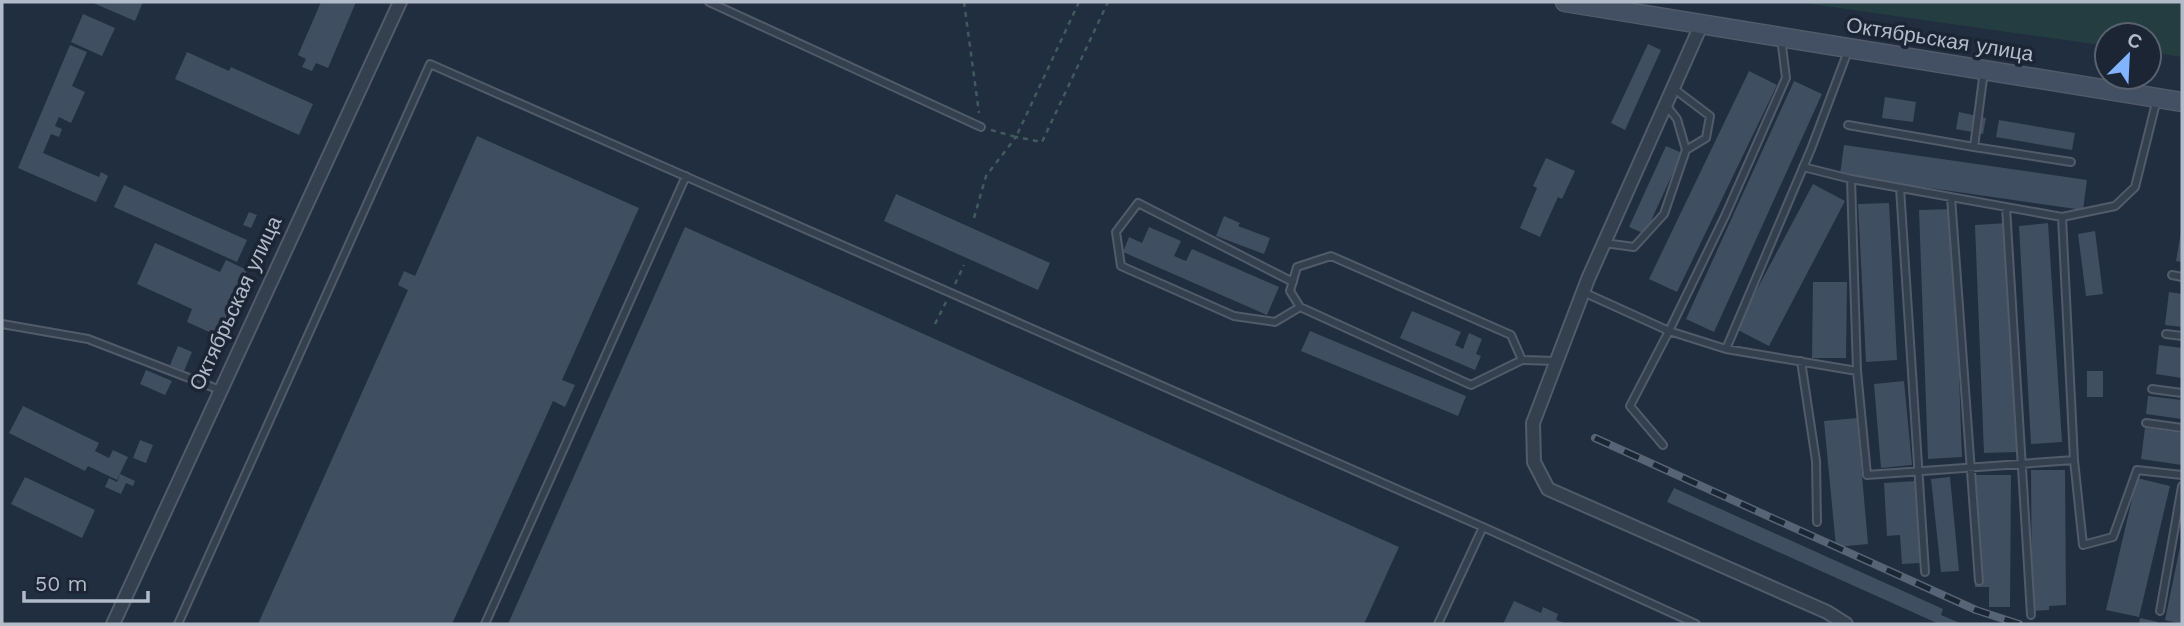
<svg xmlns="http://www.w3.org/2000/svg" width="2184" height="626" font-family="'Work Sans',sans-serif">
<style>
.green{fill:#233d40}
.building{fill:#404e61}
.lines{fill:none;stroke-linecap:round;stroke-linejoin:round}
.service-casing{stroke:#515b69;stroke-width:10}
.minor-casing{stroke:#515b69;stroke-width:16}
.secondary-casing{stroke:#515b69;stroke-width:21}
.path{stroke:#415a5d;stroke-width:2.5;stroke-dasharray:5 5;stroke-linecap:butt}
.service{stroke:#35404e;stroke-width:6}
.minor{stroke:#35404e;stroke-width:12}
.secondary{stroke:#434f62;stroke-width:18}
.rail-casing{stroke:#576476;stroke-width:8}
.rail{stroke:#1b2533;stroke-width:5;stroke-dasharray:16;stroke-linecap:butt}
.labels{text-anchor:middle;dominant-baseline:central;stroke-width:7;stroke-linejoin:round;paint-order:stroke}
.street-label{font-size:21px;fill:#b1bbca;stroke:#1b2533}
</style>
<rect width="100%" height="100%" fill="#212e3f"/>
<path class="green" d="M1797,2H2182V57L2149,52V35H2107V46Z"/>
<path class="building" d="M91,2H143L135,21Z
M321,2H356L328,68L316,63L312,71L302,67L306,59L298,55Z
M83,14L115,28L102,56L71,42Z
M1648,44L1661,50L1625,130L1611,123Z
M70,45L87,52L72,86L85,92L71,123L59,117L55,126L62,129L59,137L51,134L43,153L99,177L101,172L108,176L96,202L18,168Z
M187,52L229,71L231,67L313,104L299,135L175,79Z
M1749,71L1777,85L1677,292L1649,279Z
M1794,81L1822,94L1714,332L1686,319Z
M1885,97L1916,102L1913,122L1882,118Z
M1959,112L1986,118L1983,134L1956,129Z
M1999,120L2075,133L2072,150L1996,137Z
M477,136L639,208L562,380L575,385L565,407L553,401L452,624H258L408,290L398,285L404,271L415,276Z
M1844,145L2087,180L2083,210L1840,175Z
M1666,146L1682,153L1645,234L1629,227Z
M1546,158L1575,171L1562,199L1558,197L1540,237L1520,228L1537,188L1533,186Z
M1813,184L1845,201L1769,346L1736,329Z
M124,185L247,240L237,262L114,207Z
M896,194L1050,263L1038,290L884,221Z
M1889,203L1897,360L1866,362L1858,204Z
M1953,209L1962,457L1928,459L1919,210Z
M249,212L257,215L251,228L243,225Z
M1224,216L1240,223L1238,226L1270,238L1264,254L1216,236Z
M2008,223L2017,452L1984,453L1975,225Z
M2048,223L2062,442L2031,444L2019,226Z
M685,227L1399,547L1364,624H508Z
M1149,227L1181,241L1174,256L1186,261L1192,249L1279,287L1267,315L1123,252L1129,237L1142,243Z
M2095,231L2103,294L2086,296L2078,234Z
M2181,232H2182V262L2176,261Z
M155,243L220,272L226,260L247,270L218,336L187,322L192,309L137,284Z
M1813,282H1847L1846,358H1812Z
M2169,292L2182,294V327L2165,325Z
M1412,311L1461,332L1455,345L1463,349L1469,333L1482,339L1476,354L1481,356L1475,370L1400,338Z
M1310,331L1466,396L1458,416L1301,351Z
M2159,345L2182,348V378L2156,374Z
M178,346L192,352L184,371L170,365Z
M146,370L172,381L165,395L140,384Z
M2087,371H2103V397H2087Z
M1904,381L1912,465L1881,468L1874,384Z
M2148,396L2182,400V419L2146,414Z
M23,406L99,443L95,451L109,458L113,450L128,457L117,480L88,466L85,471L9,433Z
M1857,418L1868,544L1836,547L1824,421Z
M2145,428L2182,433V465L2141,459Z
M140,440L153,445L146,463L133,458Z
M2031,470H2065L2066,605L2049,606V610L2032,611Z
M120,474L135,481L133,486L126,483L121,494L105,487L109,478L117,482Z
M1975,475H2011L2010,607H1989V587H1975Z
M25,477L95,510L82,538L11,504Z
M1950,477L1959,571L1941,572L1931,479Z
M2137,478L2170,486L2139,617L2106,610Z
M1916,481L1920,563L1902,564L1900,535L1887,536L1884,483Z
M1674,488L1943,609L1941,615L1962,624H1939L1667,502Z
M2181,542L2182,543V624L2165,620Z
M1514,601L1541,613L1543,607L1558,614L1556,620L1567,624H1503Z
M2140,618L2158,622V624H2139Z"/>
<g class="lines">
<g class="service-casing">
<path id="service" d="M709,2L981,127
M1673,88L1710,116L1706,138L1686,150
M1848,125L1974,147L1984,71
M1974,147L2071,162
M1851,179L2062,217
M1900,188L1925,572
M1951,197L1979,581
M2006,207L2031,615
M1604,243L1634,247L1664,214L1686,150L1677,119L1666,105
M2172,275L2182,277
M1293,282L1138,203L1116,232L1121,266L1234,316L1275,322L1300,307L1471,385L1522,360L1556,361
M1583,292L1669,331L1725,216L1786,78L1781,38
M1300,307L1290,291L1297,267L1331,256L1511,335L1522,360
M2,324L88,339L220,390
M2166,334L2182,336
M1726,349L1857,371L1851,179L1803,167
M1801,361L1816,461L1817,522
M1857,371L1867,475L2074,460L2062,217L2115,206L2135,187L2157,99
M2152,389L2182,393
M2146,423L2182,428
M1663,445L1630,406L1669,331L1726,349L1811,149L1848,51
M2074,460L2083,545L2113,537L2137,470L2182,475
M1483,527L1696,624
M2160,611L2182,486
M178,624L430,64L1483,527L1438,624
M485,624L686,176"/>
</g>
<g class="minor-casing">
<path id="minor" d="M1702,23L1588,279L1533,423L1534,462L1548,489L1827,612L1846,624
M113,624L400,2"/>
</g>
<g class="secondary-casing">
<path id="secondary" d="M1565,2L2182,102"/>
</g>
<path class="path" d="M964,2L979,113
M991,130L1016,137L1079,2
M974,218L986,176L1016,137L1042,142L1108,2
M955,284L964,265
M935,324L946,302"/>
<use href="#service" class="service"/>
<use href="#minor" class="minor"/>
<use href="#secondary" class="secondary"/>
<g class="rail-casing">
<path id="rail" d="M1595,438L1976,610L2019,624"/>
</g>
<use href="#rail" class="rail"/>
</g>
<g class="labels">
<g class="street-label">
<text transform="translate(1940 39) rotate(9)">Октябрьская улица</text>
<text transform="translate(235 303) rotate(-65)">Октябрьская улица</text>
</g>
</g>
<rect width="2184" height="626" fill="none" stroke="#b1bbca" stroke-width="7"/>
<g transform="translate(2128 56) rotate(24)"><circle r="33" fill="#1b2533" stroke="#57616f" stroke-width="2"/>
<path d="M0-5L12 26L0 18L-12 26Z" fill="#81b3ff"/>
<text y="-10" font-size="19" font-weight="bold" text-anchor="middle" fill="#b1bbca">С</text>
</g>
<path d="M24 591v10h124v-10" fill="none" stroke="#b1bbca" stroke-width="3.5"/>
<text x="35" y="591" font-size="21" fill="#b1bbca" stroke="#1b2533" stroke-width="5" paint-order="stroke">50 m</text>
</svg>
